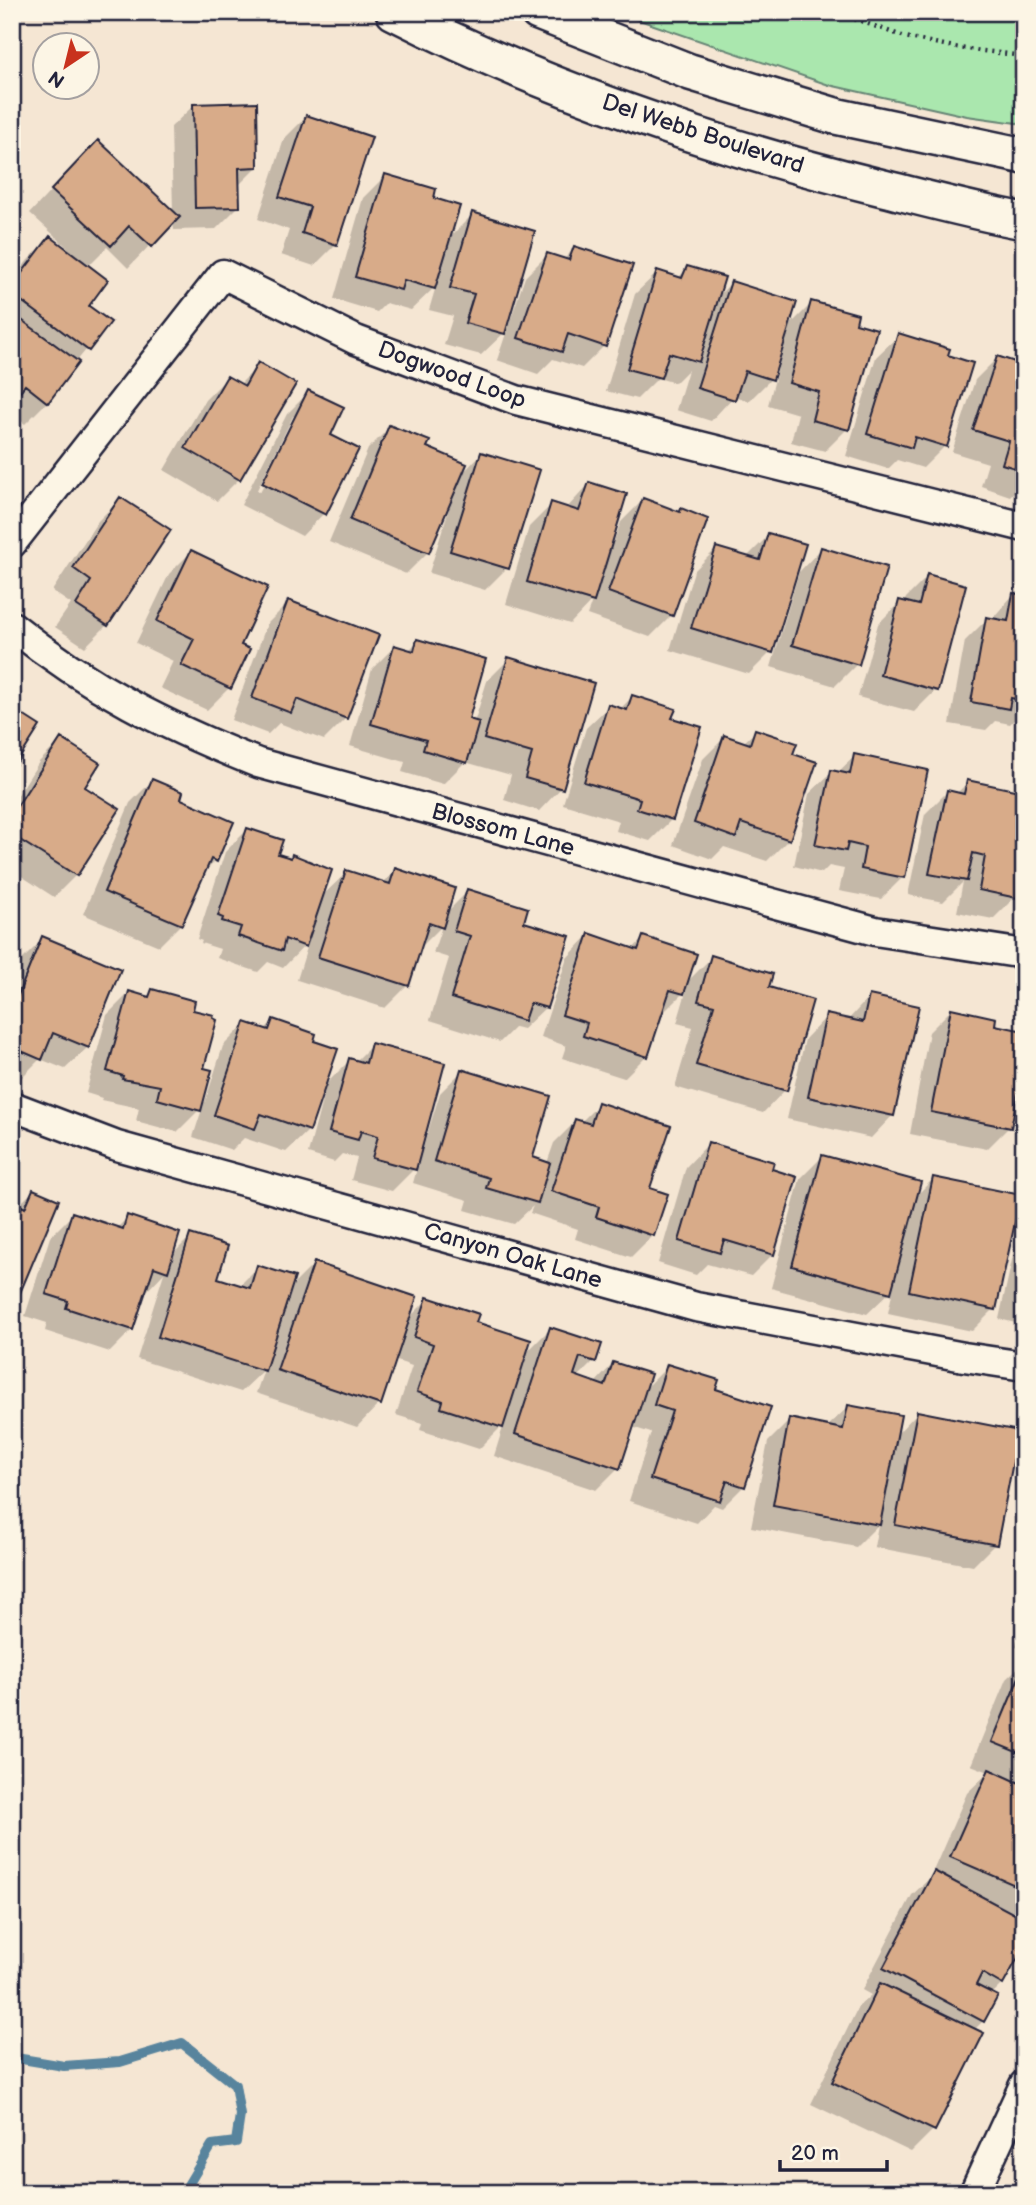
<svg xmlns="http://www.w3.org/2000/svg" width="1036" height="2205" font-family="'Balsamiq Sans',sans-serif">
<style>
.green{fill:#aae7ae;stroke:#668474;stroke-width:2}
.shadow{fill:#0003;fill-rule:evenodd}
.lines{fill:none;stroke-linecap:round;stroke-linejoin:round}
.stream{stroke:#59849d;stroke-width:10}
.building{fill:#d8ab89;stroke:#22223b;stroke-width:2}
.minor-casing{stroke:#22223b;stroke-width:33}
.tertiary-casing{stroke:#22223b;stroke-width:40}
.path{stroke:#22223b;stroke-width:4.5;stroke-dasharray:2 5;stroke-linecap:butt}
.minor{stroke:#fcf5e5;stroke-width:28}
.tertiary{stroke:#fcf5e5;stroke-width:35}
.labels{text-anchor:middle;dominant-baseline:central;stroke-width:5;stroke-linejoin:round;paint-order:stroke}
.street-label{font-size:23px;fill:#22223b;stroke:#fcf5e5}
</style>
<rect width="100%" height="100%" fill="#f5e6d3"/>
<filter id="ink" filterUnits="userSpaceOnUse"><feTurbulence type="fractalNoise" baseFrequency=".0143" numOctaves="2"/><feDisplacementMap in="SourceGraphic" scale="14" xChannelSelector="R" yChannelSelector="G"/><feConvolveMatrix kernelMatrix="1 2 1 2 8 2 1 2 1" color-interpolation-filters="sRGB"/></filter>
<g filter="url(#ink)">
<path class="green" d="M616,12H1024V124L967,116L829,85Z"/>
<path class="shadow" d="M194,105L257,167L238,186V207L216,229L174,230L173,221L128,268L107,247L88,266L87,306L109,322L76,362L47,402L25,424L12,414V281L28,260L50,238L66,250L68,248L30,213L76,164L173,213L171,127Z
M306,117L336,244L314,266L281,255L289,230L258,219L284,139Z
M385,176L432,200L448,239L473,214L506,331L481,355L444,345L453,316L429,310L436,286L411,310L386,303L377,312L334,299L363,198Z
M575,248L604,346L582,368L553,359L538,374L497,360L525,277L547,255L563,260Z
M688,268L717,297L731,283L787,328L812,303L847,429L825,451L791,442L798,414L768,405L778,368L775,367L771,379L749,401L734,396L711,421L676,410L688,370L675,383L658,378L637,399L606,391L635,294L658,272L678,278Z
M899,335L946,356L945,446L923,468L897,460L888,469L846,456L876,357Z
M997,358L1024,366V482L1010,496L981,486L988,463L952,452L975,380Z
M259,365L239,479L217,501L164,470L205,400L227,378L239,385Z
M309,392L328,436L324,513L302,536L241,505L287,414ZM293,416H297L260,492L257,490Z
M390,427L425,448L460,476L481,454L507,568L485,590L429,573L449,509L446,508L428,552L406,574L329,542L368,449Z
M589,484L611,540L614,541L621,522L643,500L672,615L650,637L587,615L592,601L570,624L506,604L529,527L552,504L566,509Z
M120,499L107,625L85,647L55,627L71,604L52,591L98,521Z
M769,535L771,652L749,674L670,650L694,571L716,549L747,557Z
M821,549L857,664L835,686L771,667L799,572Z
M191,552L238,646L229,688L207,710L160,688L173,661L136,643L169,574Z
M928,576L936,690L914,712L858,697L878,624L900,602L904,603L906,598Z
M1013,595L1024,597V710L1010,724L995,721L986,730L950,724L965,641L987,619L991,620Z
M289,602L346,718L324,740L279,723L268,734L231,720L267,624Z
M418,641L467,721L474,723L487,681L509,659L561,788L539,811L504,800L511,775L465,762L443,784L402,772L405,762L350,746L372,669L394,647L408,651Z
M632,697L670,719L672,819L650,841L616,831L619,821L563,804L586,728L609,706L620,709Z
M756,731L791,755L789,839L767,861L724,847L712,859L673,845L703,759L725,737L743,743Z
M61,740L82,788L76,875L54,897L12,870V804L39,762Z
M855,756L903,877L881,899L839,891L844,869L829,866L822,873L794,866L809,794L832,772L837,773Z
M152,781L178,800L216,861L202,874L181,924L159,946L83,914L130,803Z
M968,782L1015,897L993,919L957,912L963,882L943,902L908,895L925,814L947,792L956,794Z
M247,830L320,898L347,872L382,884L396,870L445,914L468,891L522,923L546,1007L523,1029L515,1027L500,1042L430,1020L449,958L433,953L442,926L419,949L407,986L385,1008L297,980L309,941L283,968L268,962L258,972L217,958L220,949L201,943L202,941L197,939L225,852Z
M589,935L632,950L643,938L686,983L712,957L767,988L785,1090L763,1113L675,1087L693,1027L677,1023L687,989L660,1016L646,1056L624,1078L562,1058L566,1046L541,1037L567,958Z
M43,939L88,1047L65,1069L40,1059L18,1081L12,1078V981L21,961Z
M152,991L191,1011L202,1069V1101L205,1102L223,1046L245,1024L264,1030L273,1021L309,1130L286,1152L244,1138L232,1150L193,1137L203,1106L177,1132L136,1121L139,1108L101,1100L102,1098L86,1093L107,1015L129,993L146,998Z
M870,996L893,1115L871,1138L787,1119L805,1039L827,1016L847,1021Z
M951,1010L993,1026L1009,1127L987,1149L910,1134L929,1032Z
M372,1045L419,1150L422,1151L440,1093L462,1071L531,1158L547,1163L554,1143L576,1121L580,1123L599,1104L648,1189L653,1235L631,1257L575,1239L578,1229L530,1213L533,1206L514,1224L465,1210L468,1200L413,1183L418,1165L392,1191L351,1180L357,1158L342,1154L334,1162L308,1154L326,1086L325,1085L350,1060L355,1062Z
M1024,1079V1152L1016,1151Z
M708,1144L770,1171L773,1254L751,1276L707,1264L696,1275L658,1263L686,1167Z
M822,1157L915,1197L934,1178L994,1309L972,1331L888,1313L893,1289L867,1314L771,1288L800,1179Z
M33,1191L18,1292L12,1298V1212Z
M73,1214L116,1229L128,1217L171,1256L191,1236L216,1280L238,1287L258,1267L289,1289L314,1264L408,1319L428,1299L474,1323L525,1354L550,1329L594,1361L577,1378L594,1384L613,1364L644,1390L668,1366L714,1390L744,1486L722,1508L714,1505L697,1523L629,1501L651,1433L632,1427L618,1468L596,1490L494,1456L504,1424L479,1449L420,1430L422,1423L396,1415L412,1366L394,1360L379,1404L357,1427L256,1393L264,1370L241,1392L137,1359L164,1273L144,1294L132,1330L110,1352L45,1331L47,1323L25,1316L50,1237Z
M1024,1224V1325L999,1319L1019,1228Z
M849,1406L896,1435L917,1413L995,1544L973,1566L874,1547L878,1525L856,1547L751,1527L768,1442L790,1420L827,1427Z
M1024,1618V1649L1015,1646Z
M1024,1662V1902L1011,1914L1002,1984L991,1995L983,2021L974,2030L982,2034L933,2130L911,2152L811,2104L858,2007L871,1995L862,1990L912,1895L930,1878L967,1793L989,1772L971,1765L1006,1679Z"/>
<g class="lines">
<path class="stream" d="M12,2054L16,2058L64,2066L120,2062L182,2043L235,2085L240,2115L236,2142L212,2145L188,2185L191,2193"/>
</g>
<path class="building" d="M257,102L258,167L239,168L240,207L195,208L193,104Z
M306,115L372,137L337,245L302,233L310,207L279,197Z
M98,140L180,217L152,247L129,226L111,246L51,190Z
M385,174L436,189L434,198L460,206L435,289L404,280L401,290L355,277Z
M472,212L535,231L505,334L465,323L474,294L450,288Z
M50,236L108,280L89,306L111,322L89,351L12,294V286Z
M574,246L633,265L606,347L568,334L562,352L518,338L547,253L569,260Z
M687,266L725,277L699,362L669,353L661,378L627,369L657,270L682,278Z
M731,281L797,302L773,380L745,371L735,400L697,388Z
M811,301L858,314L856,323L877,329L849,430L812,420L819,392L789,383Z
M12,313L79,362L48,403L25,385L12,402Z
M898,333L950,349L948,355L973,363L947,447L915,437L912,448L867,434Z
M997,356L1024,365V471L1002,464L1009,441L973,430Z
M258,362L296,384L240,480L185,448L227,376L245,386Z
M308,390L344,407L331,435L359,449L326,515L262,483Z
M389,425L430,441L427,447L467,464L429,553L350,520Z
M481,452L540,470L509,569L450,551Z
M589,482L627,494L594,602L527,582L551,502L579,511Z
M120,497L171,530L108,626L76,605L91,581L73,568Z
M643,498L680,512L681,508L708,519L673,616L608,592Z
M768,533L806,544L773,653L691,628L716,547L760,560Z
M821,547L887,567L859,665L792,645Z
M191,550L268,587L241,645L250,649L231,689L181,665L194,639L157,621Z
M927,574L966,585L938,691L880,675L899,600L919,605Z
M1013,593L1024,595V701L1011,698L1009,709L971,702L986,617L1008,621Z
M288,600L379,635L347,719L297,699L291,713L252,698Z
M417,639L486,659L469,719L479,722L467,763L423,750L426,740L371,724L394,645L414,651Z
M508,657L594,683L563,789L525,778L532,753L484,739Z
M632,695L676,709L672,718L702,727L673,820L637,809L640,799L584,782L608,704L627,710Z
M12,708L40,726L12,770Z
M755,729L797,743L793,754L817,762L790,840L741,823L736,838L694,823L724,735L750,744Z
M61,738L100,763L85,787L120,809L77,876L12,835V814Z
M854,754L928,770L905,878L861,869L865,847L848,843L846,851L815,845L831,770L850,774Z
M152,779L183,792L181,799L234,822L217,862L211,859L182,925L104,892Z
M967,780L1024,792V862L1017,898L979,890L985,856L973,853L967,881L929,874L947,790L964,794Z
M247,828L283,840L278,854L291,858L292,854L332,870L306,947L285,939L282,951L238,936L241,927L222,921L223,918L218,916Z
M395,868L455,888L443,928L429,923L409,986L318,957L346,870L390,884Z
M467,889L528,908L524,922L570,936L547,1008L530,1003L524,1021L451,998L470,936L454,931Z
M12,930L19,934L12,948Z
M589,933L638,950L643,936L697,954L684,994L670,990L648,1057L583,1036L587,1023L562,1015Z
M42,936L121,969L89,1048L53,1033L42,1060L12,1047V999L16,1000Z
M711,955L773,974L769,987L813,1000L787,1091L696,1065L714,1005L698,1001Z
M152,989L195,1001L193,1010L214,1015L213,1018L217,1020L204,1068L212,1070L201,1111L157,1099L160,1086L122,1079L123,1076L107,1071L129,991L149,997Z
M869,995L919,1006L894,1116L808,1097L826,1014L863,1022Z
M951,1008L996,1018L995,1025L1024,1031V1061L1011,1128L931,1112Z
M273,1019L316,1034L314,1041L338,1049L310,1131L261,1114L255,1129L214,1115L245,1022L269,1030Z
M371,1043L445,1063L416,1170L372,1158L378,1136L361,1131L358,1140L329,1132L349,1058L366,1063Z
M461,1069L551,1096L533,1157L550,1163L538,1203L486,1188L489,1178L434,1161Z
M598,1102L671,1126L650,1188L668,1194L654,1236L596,1217L599,1207L551,1191L575,1119L591,1124Z
M708,1142L774,1162L772,1169L797,1177L774,1255L724,1240L720,1253L679,1241Z
M822,1155L921,1182L891,1293L792,1266Z
M933,1177L1021,1195L996,1310L909,1291Z
M33,1189L59,1200L20,1293L12,1290V1210L19,1213L22,1206L25,1208Z
M72,1212L123,1229L127,1215L180,1233L168,1272L154,1267L133,1330L66,1308L68,1301L46,1294Z
M190,1234L228,1246L218,1278L250,1288L257,1265L295,1277L265,1371L158,1337Z
M314,1262L417,1297L381,1405L277,1370Z
M427,1297L479,1314L476,1322L531,1340L503,1428L441,1408L443,1401L417,1392L433,1344L414,1337Z
M550,1327L602,1344L596,1362L580,1357L574,1375L605,1386L613,1362L651,1374L620,1469L515,1434Z
M667,1364L719,1380L716,1389L771,1407L745,1487L727,1481L720,1501L650,1479L672,1411L654,1405Z
M848,1405L901,1415L880,1525L773,1505L789,1418L843,1429Z
M917,1411L1019,1431L997,1545L895,1525Z
M1024,1665V1755L992,1742Z
M989,1769L1024,1785V1889L950,1857Z
M934,1871L1024,1919V1947L1003,1985L982,1973L976,1985L998,1996L984,2022L883,1968Z
M880,1983L984,2033L935,2131L832,2082Z"/>
<g class="lines">
<g class="minor-casing">
<path id="minor" d="M12,543L223,274L356,340L516,400L1024,527
M12,626C91,689 165,726 258,763L875,931L1024,954
M12,1106L117,1146L696,1307L964,1357L1024,1366
M974,2193L1024,2085"/>
</g>
<g class="tertiary-casing">
<path id="tertiary" d="M394,12C548,90 712,146 879,187C927,199 975,212 1024,221
M538,12L690,72L835,116L1024,156"/>
</g>
<path class="path" d="M835,12L905,37L959,48L1024,56"/>
<use href="#minor" class="minor"/>
<use href="#tertiary" class="tertiary"/>
</g>
</g>
<g class="labels">
<g class="street-label">
<text transform="translate(703 134) rotate(18)">Del Webb Boulevard</text>
<text transform="translate(452 375) rotate(20)">Dogwood Loop</text>
<text transform="translate(503 830) rotate(15)">Blossom Lane</text>
<text transform="translate(513 1256) rotate(16)">Canyon Oak Lane</text>
</g>
</g>
<rect width="1036" height="2205" fill="none" stroke="#fcf5e5" stroke-width="42"/>
<rect x="21" y="21" width="994" height="2163" fill="none" stroke="#22223b" stroke-width="2.5" filter="url(#ink)"/>
<g transform="translate(66 66) rotate(215)"><circle r="33" fill="#fcf5e5" stroke="#a5a1a1" stroke-width="2"/>
<path d="M0-5L12 26L0 18L-12 26Z" fill="#c8321e"/>
<text y="-10" font-size="19" font-weight="bold" text-anchor="middle" fill="#22223b">N</text>
</g>
<path d="M780 2160v10h107v-10" fill="none" stroke="#22223b" stroke-width="3.5"/>
<text x="791" y="2160" font-size="21" fill="#22223b" stroke="#fcf5e5" stroke-width="5" paint-order="stroke">20 m</text>
</svg>
